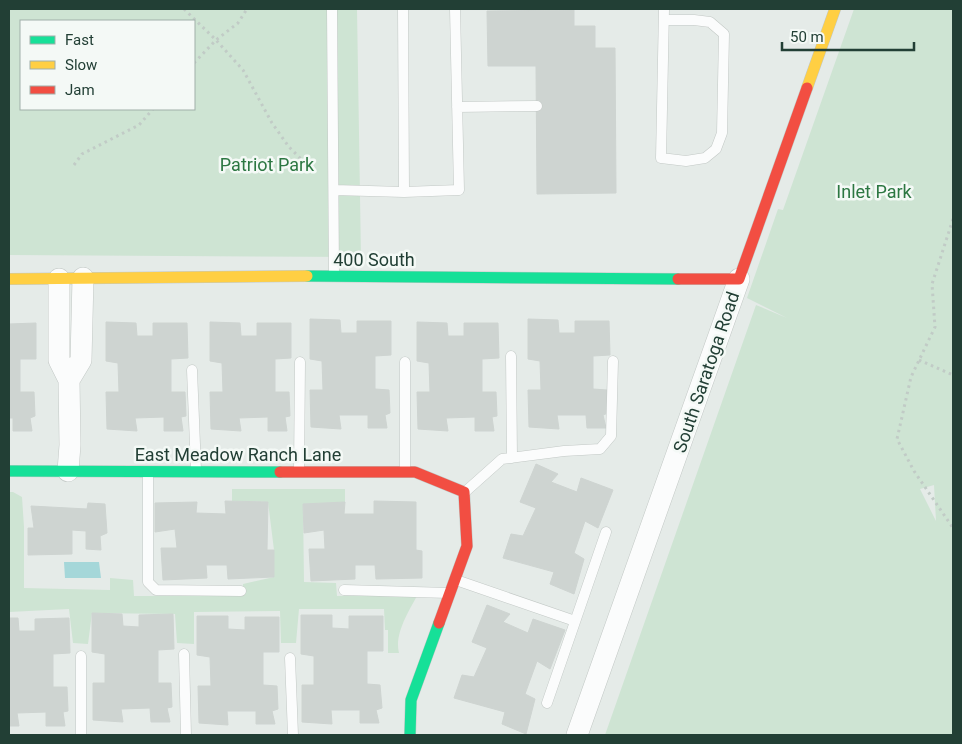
<svg xmlns="http://www.w3.org/2000/svg" width="962" height="744" font-family="Roboto,sans-serif">
<style>
.green{fill:#cee4d3;fill-rule:evenodd}
.water{fill:#a5d7d9}
.building{fill:#ced4d1;stroke:#ced4d1}
.lines{fill:none;stroke-linecap:round;stroke-linejoin:round}
.lane-casing{stroke:#c2c8c5;stroke-width:11}
.street-casing{stroke:#c2c8c5;stroke-width:22}
.fast-casing{stroke:#c1c8c5;stroke-width:12}
.slow-casing{stroke:#c1c8c5;stroke-width:12}
.jam-casing{stroke:#c1c8c5;stroke-width:12}
.path{stroke:#c1cbc6;stroke-width:3;stroke-dasharray:2.5 4;stroke-linecap:butt}
.lane{stroke:#fbfcfc;stroke-width:10}
.street{stroke:#fbfcfc;stroke-width:21}
.fast{stroke:#16e098;stroke-width:11}
.slow{stroke:#ffcf43;stroke-width:11}
.jam{stroke:#f24e42;stroke-width:11}
.labels{text-anchor:middle;dominant-baseline:central;stroke-width:5;stroke-linejoin:round;paint-order:stroke}
.park-label{font-size:18px;fill:#2c7742;stroke:#f4f9f6}
.street-label{font-size:18px;fill:#223f35;stroke:#f4f9f6}
</style>
<rect width="100%" height="100%" fill="#e5ebe8"/>
<path class="green" d="M9,9H357L361,257L9,255ZM21,21H194V109H21Z
M854,9H953V735H605L756,305L787,318L747,298L778,209L783,210ZM934,485L936,521L920,489Z
M232,489H345V502L303,504L304,582L336,583L337,596L418,594C409,611 394,634 399,653H388V630H385L384,609H299L296,643H281L280,611L194,612V644L177,643L175,614L92,613L88,644L73,643L69,609L9,612V492H13L22,497L24,527V588L110,590V578L133,580L134,596H243V584L274,577V550L268,502L232,501Z"/>
<path class="water" d="M64,562H99L101,578H65Z"/>
<path class="building" d="M574,10V26H595V48H615L616,193L537,194L536,66H488L487,11Z
M310,319L340,320L341,333H357V321H391V355L375,356V389L389,390L390,413L385,415L387,428H368V415H339L341,429L311,427L310,390H323L322,361L310,359Z
M528,319L558,320L559,333H575V321H609L610,355L593,356V389L607,390L608,413L603,415L606,428H587L586,415H557L559,429L529,427L528,390H541L540,361L528,359Z
M106,322L136,323L137,336H153V323H187L188,358L171,359V392H185L186,416L181,417L183,431H164V417L135,418L137,431L107,429L106,392H119L118,363L106,361Z
M210,322L240,323L241,336H257V323H291V358L275,359V392H289L290,416L285,417L287,431H268V417L239,418L241,431L211,429L210,392H223L222,363L210,361Z
M417,322L447,323L448,336H464V323H498L499,358L482,359V392H496L497,416L492,417L494,431H475V417L446,418L448,431L418,429L417,392H430L429,363L417,361Z
M36,323V359H20V392H34L35,416L30,418L32,431H13V418H9V324Z
M536,464L558,474L551,482L577,492L581,478L613,490L598,528L585,521L574,553L584,559L574,594L550,584L554,572L503,558L511,534L523,536L536,508L520,502Z
M225,501L268,502L267,550H274V577L228,579L227,565H206L207,578L163,580L161,548H177L175,529L155,532V503L197,502L196,513L226,514Z
M374,501L416,502V550L422,551V578L376,579L375,565H355V579L311,581L309,549H325L324,530L304,533L303,504L345,502L344,514H374Z
M88,503L105,504L107,533L100,536L101,550L86,549V531L72,530V554L28,555V528H34L31,506L87,509Z
M487,605L510,614L503,622L528,633L533,619L565,630L550,669L537,661L525,694L535,699L526,734L502,724L505,712L454,698L462,675L474,677L487,648L472,642Z
M92,613L122,614L123,626L139,627V615L173,614L174,649L158,650V683H171L172,707L167,708L170,722H151L150,708L121,709L123,722L93,720V683H105V654L92,652Z
M301,615H332V628L349,629V616H383V651H367V684L380,685L382,708L376,710L379,723H360V710H331L332,724L302,722V685H314V656L301,654Z
M197,616H228V629L245,630V617H279V652H263V685L277,686L278,709L272,711L275,724H256V711H227L228,725L199,723L198,686H211L210,657L197,655Z
M9,618H18L19,631H35V619L69,618L70,653L53,654V687H67L68,711L63,712L65,726H46V712L17,713L19,726H9Z"/>
<g class="lines">
<g class="lane-casing">
<path id="lane" d="M332,9L334,275
M664,20H694L710,22L724,34L722,133L716,149L705,158L686,161L661,158L664,9
M457,107L537,106
M334,190L404,192L403,9
M404,192L459,190L455,9
M511,356L512,458
M405,362V471
M192,370L196,470
M299,471L300,362
M148,472V582L156,590L241,591
M465,492L502,459L564,451L600,449L611,436L613,361
M456,580L575,621
M344,590L449,593
M184,654L186,735
M290,658L293,735
M547,703L606,532
M81,735V656"/>
</g>
<g class="street-casing">
<path id="street" d="M59,279V360L69,380L70,445L68,471
M69,380L81,360L83,278
M577,735L739,279"/>
</g>
<g class="fast-casing">
<path id="fast" d="M307,276L678,279
M9,471L280,472
M410,735L411,700L439,623"/>
</g>
<g class="slow-casing">
<path id="slow" d="M807,88L835,9
M9,279L307,276"/>
</g>
<g class="jam-casing">
<path id="jam" d="M678,279H739L807,88
M280,472H415L464,492L467,546L439,623"/>
</g>
<path class="path" d="M184,9L216,40L243,70L272,123L289,147L309,167
M194,63L216,40L238,23L247,9
M74,165L82,154L139,125L153,109
M953,219L932,284L935,327L911,377L897,439L914,471L953,528
M919,360L953,375"/>
<use href="#lane" class="lane"/>
<use href="#street" class="street"/>
<use href="#fast" class="fast"/>
<use href="#slow" class="slow"/>
<use href="#jam" class="jam"/>
</g>
<g class="labels">
<g class="park-label">
<text x="267" y="164">Patriot Park</text>
<text x="874" y="191">Inlet Park</text>
</g>
<g class="street-label">
<text x="374" y="259">400 South</text>
<text transform="translate(706 372) rotate(-71)">South Saratoga Road</text>
<text x="238" y="454">East Meadow Ranch Lane</text>
</g>
</g>
<rect width="962" height="744" fill="none" stroke="#223f35" stroke-width="20"/>
<rect x="20" y="20" width="175" height="90" fill="#f4f9f6" stroke="#a0afa9"/>
<rect x="30" y="36" width="25" height="8" fill="#16e098" stroke="#a0afa9"/>
<text x="65" y="45" font-size="15" fill="#223f35">Fast</text>
<rect x="30" y="61" width="25" height="8" fill="#ffcf43" stroke="#a0afa9"/>
<text x="65" y="70" font-size="15" fill="#223f35">Slow</text>
<rect x="30" y="86" width="25" height="8" fill="#f24e42" stroke="#a0afa9"/>
<text x="65" y="95" font-size="15" fill="#223f35">Jam</text>
<path d="M782 42v8h132v-8" fill="none" stroke="#223f35" stroke-width="2.5"/>
<text x="790" y="42" font-size="15" fill="#223f35" stroke="#f4f9f6" stroke-width="4" paint-order="stroke">50 m</text>
</svg>
